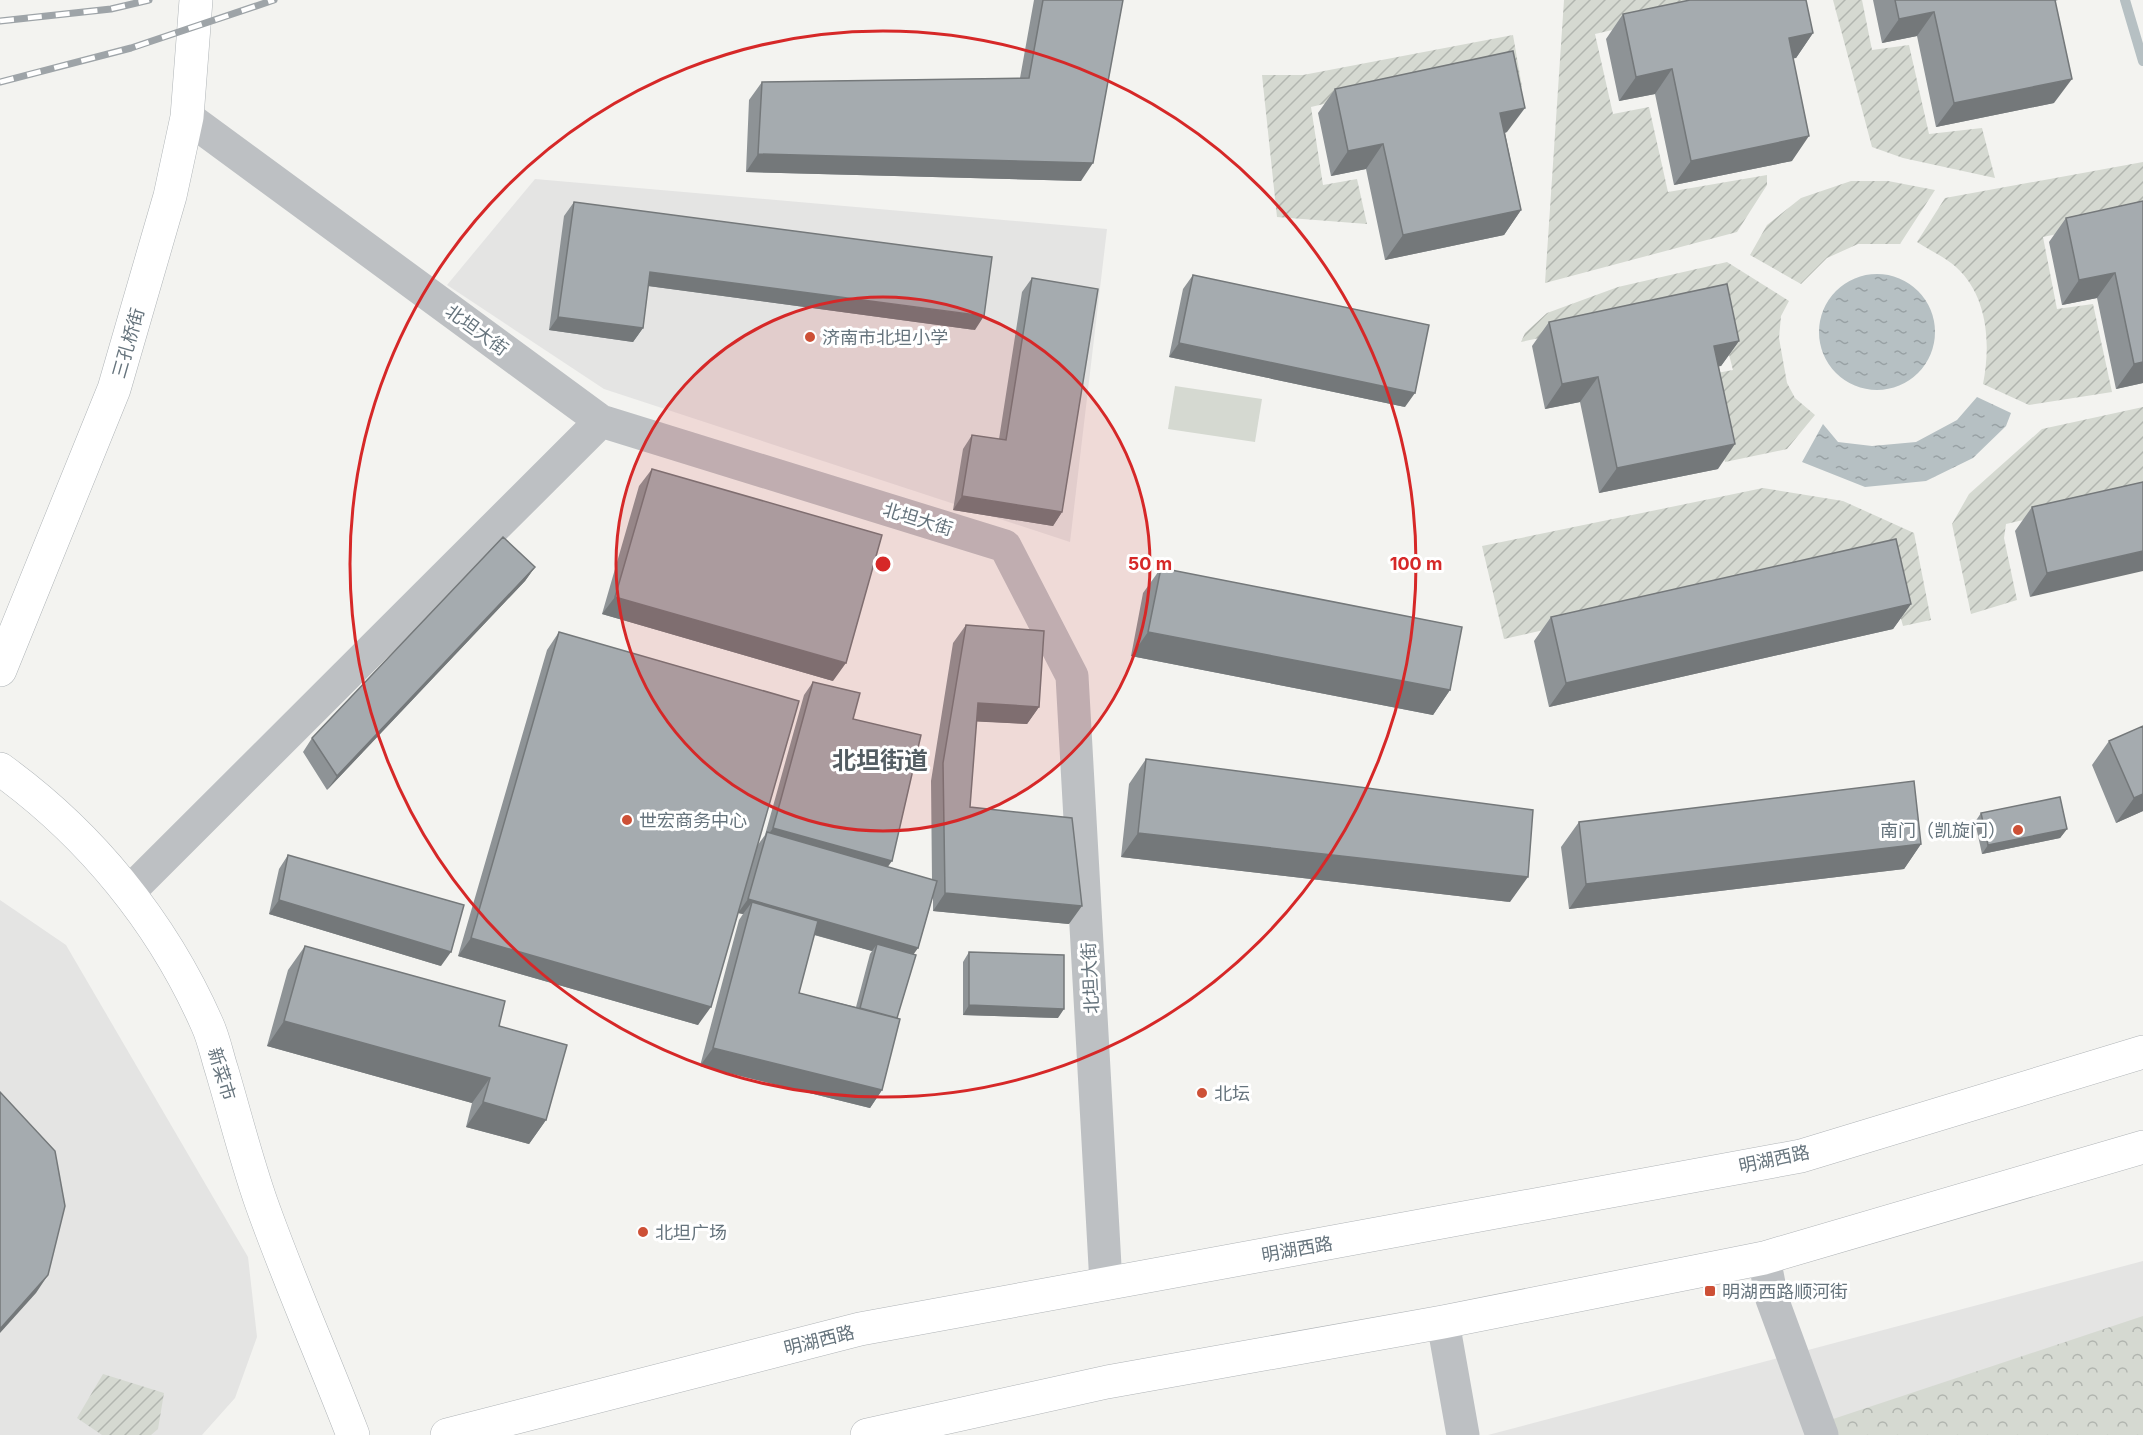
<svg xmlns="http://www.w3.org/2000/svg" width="2143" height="1435" font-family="Inter,'Noto Sans SC',sans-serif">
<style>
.built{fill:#e4e4e3}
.park{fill:url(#park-crowns)}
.garden{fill:url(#garden-furrows)}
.pitch{fill:#d5d9d1}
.water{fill:url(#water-ripples)}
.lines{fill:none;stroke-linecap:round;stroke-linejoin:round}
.stream{stroke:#b6c0c3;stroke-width:10}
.secondary-casing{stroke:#afb4b7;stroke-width:34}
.primary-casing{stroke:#b0b4b7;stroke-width:34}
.street{stroke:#bdc0c3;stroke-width:33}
.secondary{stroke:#fff;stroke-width:33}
.primary{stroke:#fff;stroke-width:33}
.rail-casing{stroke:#9ea4a8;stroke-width:7}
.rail{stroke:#fff;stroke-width:4.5;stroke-dasharray:14;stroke-linecap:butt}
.wall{fill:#8e9396;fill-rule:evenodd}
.shaded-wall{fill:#74787a}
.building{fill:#a5abaf;stroke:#74787a;stroke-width:1.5}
.ring{fill:none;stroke:#d62828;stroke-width:3}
.poi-dot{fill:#cd5036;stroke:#fff;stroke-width:2}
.labels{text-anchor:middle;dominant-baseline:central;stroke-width:6;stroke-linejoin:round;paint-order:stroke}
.street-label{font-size:18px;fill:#66747d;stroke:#fff}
.poi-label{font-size:18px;fill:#66747d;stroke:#fff;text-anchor:start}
.district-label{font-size:24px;font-weight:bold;fill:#535d63;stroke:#fff}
.centre{fill:#d62828;stroke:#fff;stroke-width:3}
.ring-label{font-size:18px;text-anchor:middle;font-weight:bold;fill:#d62828;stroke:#fff;stroke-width:6;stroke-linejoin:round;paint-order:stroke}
</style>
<defs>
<pattern id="park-crowns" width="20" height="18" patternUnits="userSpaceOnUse" patternTransform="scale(1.5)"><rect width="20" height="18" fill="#d5d9d1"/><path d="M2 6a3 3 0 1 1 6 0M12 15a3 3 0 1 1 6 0" fill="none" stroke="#b1b5af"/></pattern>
<pattern id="garden-furrows" width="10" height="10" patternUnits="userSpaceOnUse" patternTransform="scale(1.5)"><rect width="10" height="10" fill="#d5d9d1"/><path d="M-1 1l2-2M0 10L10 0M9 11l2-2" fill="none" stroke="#b1b5af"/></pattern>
<pattern id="water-ripples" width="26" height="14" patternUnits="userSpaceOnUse" patternTransform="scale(1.5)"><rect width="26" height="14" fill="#b6c0c3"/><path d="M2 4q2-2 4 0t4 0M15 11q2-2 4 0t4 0" fill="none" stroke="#98a1a4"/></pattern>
</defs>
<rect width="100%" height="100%" fill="#f3f3f0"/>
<path class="built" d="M535,179L1107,229L1070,542L604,389L447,285Z
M0,900L66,945L248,1257L257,1337L235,1398L202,1435H0Z
M2143,1261V1435H1488Z"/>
<path class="park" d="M2143,1316V1435H1822L1818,1424Z"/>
<path class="garden" d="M1564,0H1742L1595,34L1613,114L1649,107L1668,192L1767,175V185L1737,232L1545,283Z
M1833,0H1862L1872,50L1909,45L1929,134L1982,128L1995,178L1903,158L1872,147Z
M1513,35L1522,87L1507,91L1493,64L1311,107L1323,185L1357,179L1367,224L1277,217L1262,75H1303Z
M2143,162V216L2043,237L2057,309L2093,304L2112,392L2029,405L1983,384C1991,344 1988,296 1956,267C1945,257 1929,250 1917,242L1945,198Z
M1851,181H1888L1935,190L1900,244H1858L1827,258L1801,284L1750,255L1767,225L1801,198Z
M1727,262L1789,301L1781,316L1779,338L1787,383L1795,398L1815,415L1787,449L1725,462L1706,375L1733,370L1715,301L1521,342L1525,333L1547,313L1618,287Z
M2143,407V492L2006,524L2004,538L2017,600L1971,614L1952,524L1969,494L2042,429Z
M1763,488L1843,501L1914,533L1931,620L1903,626L1883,553L1504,639L1482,546Z
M103,1374L164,1393L158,1429L151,1435H102L77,1418Z"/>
<path class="pitch" d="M1175,386L1262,399L1255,442L1168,429Z"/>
<path class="water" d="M1819 332a58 58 0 1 1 116 0a58 58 0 1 1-116 0Z
M1977,397L2011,413L2006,426L1973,458L1926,481L1865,487L1802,462L1823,424L1838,442L1872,446L1916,442L1957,420Z"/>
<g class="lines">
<path class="stream" d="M2125,0L2143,61"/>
<g class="secondary-casing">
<path id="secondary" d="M0,670L114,389L170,196L187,117L196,0
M0,769C90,834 162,922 207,1024C214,1039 217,1056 222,1071C235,1115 246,1159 261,1202C289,1281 323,1357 353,1435"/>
</g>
<g class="primary-casing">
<path id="primary" d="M447,1435L860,1329L1801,1156L2143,1052
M867,1435L1107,1382L1443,1322L1764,1258L2143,1147"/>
</g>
<path class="street" d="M187,117L601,421L1005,546L1072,676L1106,1284
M129,892L601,421
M1764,1258L1772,1299L1822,1435
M1443,1322L1463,1435"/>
<use href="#secondary" class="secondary"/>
<use href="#primary" class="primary"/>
<g class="rail-casing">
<path id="rail" d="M0,21L111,9L149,0
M0,82L131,48L274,0"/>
</g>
<use href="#rail" class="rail"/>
</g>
<path class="wall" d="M1034,0H1123L1081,181L746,172L749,100L762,82L1020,78Z
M1873,0H2058L2055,1L2054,103L1936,127L1917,36L1882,43Z
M1623,14L1813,33L1796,58H1793L1792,161L1674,185L1655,94L1619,101L1606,39Z
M1335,89L1507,132L1505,133L1521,210L1504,235L1385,260L1366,169L1331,176L1318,113Z
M2143,201V383L2116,389L2097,298L2062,305L2049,242L2066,218Z
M574,202L975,330L648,286L643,328L633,342L549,330L564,216Z
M1193,275L1405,407L1169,357L1183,289Z
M1032,278L1062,512L1053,526L953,510L963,449L972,435L999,439L1022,292Z
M1549,322L1739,341L1721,366H1719L1718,469L1599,493L1580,402L1545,409L1532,346Z
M652,469L833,681L602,614L639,486Z
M2143,482L2030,597L2015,531L2032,507Z
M535,567L525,581L327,790L303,752L312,738Z
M1161,568L1450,690L1433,715L1131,656L1143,593Z
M1911,604L1893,629L1549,707L1534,641L1551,617Z
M966,625L1039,707L1027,724L976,721L970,807L1069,924L933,911V896L918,948L913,954L897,1018L882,1090L870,1108L700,1066L739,920L743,914L738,913L698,1025L458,956L547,650L559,632L757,846L765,835L804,695L813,682L853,719L888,867L932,880L931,781L953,643ZM814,935L872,951L870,954L856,1007L799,993Z
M2109,741L2143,811L2116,823L2092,765Z
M1146,759L1510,902L1121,857L1129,784Z
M1981,813L2067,829L2060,838L1982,854L1975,822Z
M1579,822L1921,844L1904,869L1569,909L1561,847Z
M288,855L441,966L269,914L279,869Z
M305,946L499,1026L546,1120L529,1144L466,1127L472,1103L267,1046L288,970Z
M969,952L1058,1018L963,1015V962Z"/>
<path class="shaded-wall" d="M1934,12L1917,36L1882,43L1899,19Z
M1813,33L1796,58L1771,63L1789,38Z
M1672,69L1655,94L1619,101L1636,77Z
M2072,79L2054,103L1936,127L1954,103Z
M1525,108L1507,132L1483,137L1500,113Z
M1809,136L1792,161L1674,185L1691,161Z
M1383,144L1366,169L1331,176L1348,151Z
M758,154L1093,163L1081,181L746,172Z
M1521,210L1504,235L1385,260L1403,235Z
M650,272L984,316L975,330L641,285Z
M2115,273L2097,298L2062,305L2079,280Z
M558,317L643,328L633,342L549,330Z
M1739,341L1721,366L1697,371L1714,346Z
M1179,343L1415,393L1405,407L1169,357Z
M2143,362V383L2116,389L2134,364Z
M1598,377L1580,402L1545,409L1562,384Z
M1735,444L1718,469L1599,493L1617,468Z
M962,496L1062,512L1053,526L953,510Z
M2143,551V571L2030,597L2047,573Z
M535,567L525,581L327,790L337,776Z
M615,597L846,663L833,681L602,614Z
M1911,604L1893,629L1549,707L1566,683Z
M1148,632L1450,690L1433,715L1131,656Z
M978,703L1039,707L1027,724L965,721Z
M2143,794V811L2116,823L2134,798Z
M773,828L892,861L882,875L765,839Z
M2067,829L2060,838L1982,854L1988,845Z
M1138,833L1528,877L1510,902L1121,857Z
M1921,844L1904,869L1569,909L1586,884Z
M945,893L1082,906L1069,924L933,911Z
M748,899L918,948L908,962L877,944L872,951L748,916L752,902L743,914L738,913Z
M279,900L451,952L441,966L269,914Z
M471,938L711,1007L698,1025L458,956Z
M969,1005L1064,1009L1058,1018L963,1015Z
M284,1021L490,1078L472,1103L267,1046Z
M713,1048L882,1090L870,1108L700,1066Z
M483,1102L546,1120L529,1144L466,1127Z
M48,1275L36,1293L0,1333V1329Z"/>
<path class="building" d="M1043,0H1123L1093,163L758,154L762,82L1029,78Z
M1690,0H1806L1813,33L1789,38L1809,136L1691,161L1672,69L1636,77L1623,14Z
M1895,0H2055L2072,79L1954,103L1934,12L1899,19Z
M1513,51L1525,108L1500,113L1521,210L1403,235L1383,144L1348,151L1335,89Z
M2143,201V362L2134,364L2115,273L2079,280L2066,218Z
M574,202L992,257L984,316L650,272L643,328L558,317Z
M1193,275L1429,325L1415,393L1179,343Z
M1032,278L1098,289L1062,512L962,496L972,435L1006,440Z
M1727,284L1739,341L1714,346L1735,444L1617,468L1598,377L1562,384L1549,322Z
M652,469L882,535L846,663L615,597Z
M2143,482V551L2047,573L2032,507Z
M503,537L535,567L337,776L312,738Z
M1896,539L1911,604L1566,683L1551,617Z
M1161,568L1462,627L1450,690L1148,632Z
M966,625L1044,631L1039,707L978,703L970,807L1072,818L1082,906L945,893L943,763Z
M559,632L799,701L711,1007L471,938Z
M813,682L860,693L853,719L921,735L892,861L773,828Z
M2143,726V794L2134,798L2109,741Z
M1146,759L1533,810L1528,877L1138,833Z
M1914,781L1921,844L1586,884L1579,822Z
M2060,797L2067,829L1988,845L1981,813Z
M767,832L937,881L918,948L748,899Z
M288,855L464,905L451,952L279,900Z
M752,902L818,921L799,993L900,1019L882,1090L713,1048Z
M877,944L916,955L897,1018L860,1008Z
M305,946L505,1001L499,1026L567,1045L546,1120L483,1102L490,1078L284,1021Z
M969,952L1064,955V1009L969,1005Z
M0,1092L55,1151L65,1206L48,1275L0,1329Z"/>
<circle cx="883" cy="564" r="267" fill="#d62828" fill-opacity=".12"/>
<g class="ring">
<circle cx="883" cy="564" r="267"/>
<circle cx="883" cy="564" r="533"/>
</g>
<g class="poi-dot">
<circle cx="810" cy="337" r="6"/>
<circle cx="627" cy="820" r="6"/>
<circle cx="2018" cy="830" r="6"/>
<circle cx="1202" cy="1093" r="6"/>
<circle cx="643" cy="1232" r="6"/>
<rect x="1704" y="1285" width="12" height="12" rx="3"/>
</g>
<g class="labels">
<g class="street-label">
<text transform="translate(477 330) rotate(36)">北坦大街</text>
<text transform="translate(128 343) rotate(-74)">三孔桥街</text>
<text transform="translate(918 519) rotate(17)">北坦大街</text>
<text transform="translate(1090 978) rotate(-93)">北坦大街</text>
<text transform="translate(222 1074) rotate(73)">新菜市</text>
<text transform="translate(1774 1159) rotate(-12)">明湖西路</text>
<text transform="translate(1297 1249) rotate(-10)">明湖西路</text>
<text transform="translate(819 1340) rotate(-14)">明湖西路</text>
</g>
<g class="poi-label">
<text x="822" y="337">济南市北坦小学</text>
<text x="639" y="820">世宏商务中心</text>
<text x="2006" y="830" text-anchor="end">南门（凯旋门）</text>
<text x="1214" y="1093">北坛</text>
<text x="655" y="1232">北坦广场</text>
<text x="1722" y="1291">明湖西路顺河街</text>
</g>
<g class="district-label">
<text x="880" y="760">北坦街道</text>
</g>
</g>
<circle cx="883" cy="564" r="9" class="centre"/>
<g class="ring-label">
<text x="1150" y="570">50 m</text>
<text x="1416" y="570">100 m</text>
</g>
</svg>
